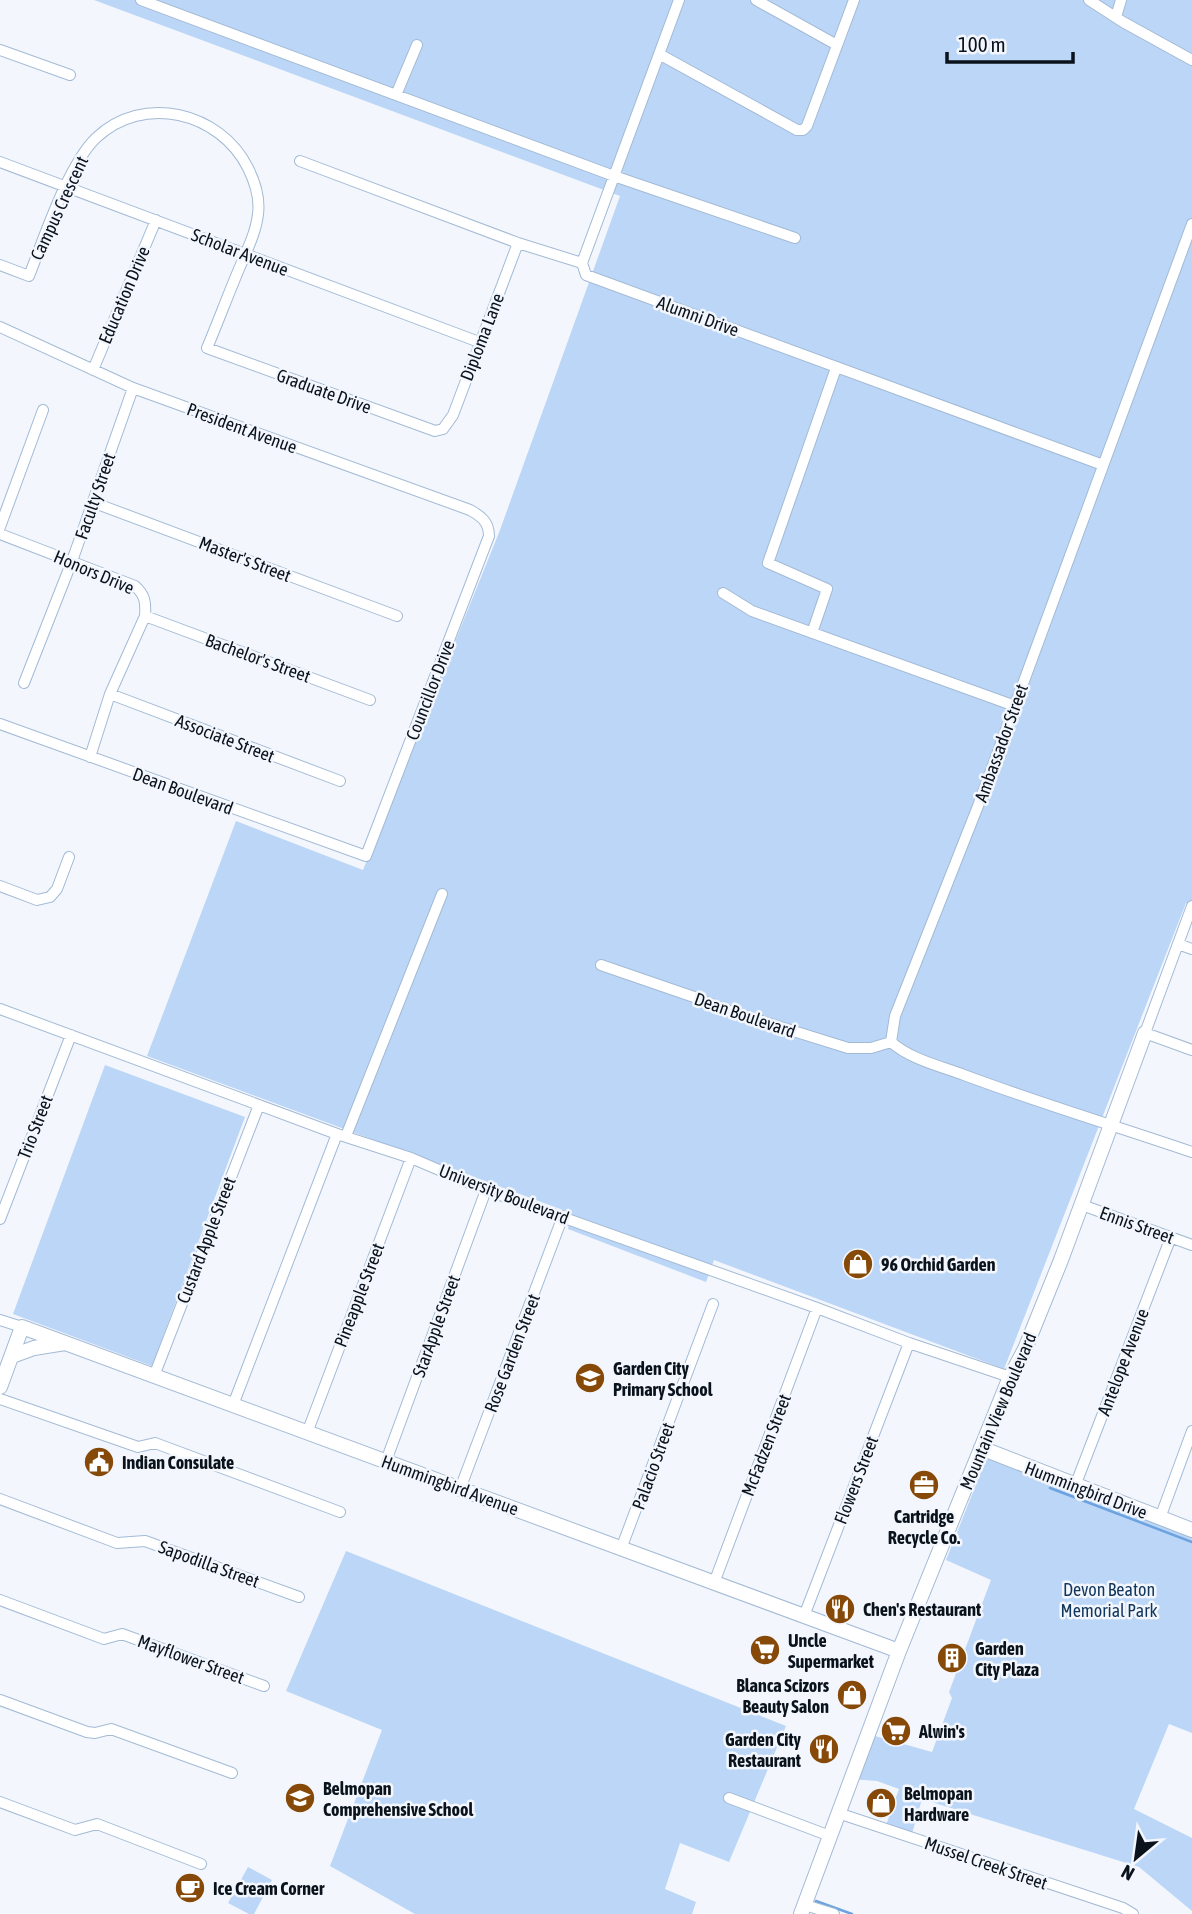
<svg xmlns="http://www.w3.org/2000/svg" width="1192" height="1914" font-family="'Asap Condensed',sans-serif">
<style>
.green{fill:#bbd6f7}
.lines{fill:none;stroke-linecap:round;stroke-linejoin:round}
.stream{stroke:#6da2e0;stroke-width:2.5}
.street-casing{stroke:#a3bad5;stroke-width:12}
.secondary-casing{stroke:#a3bad5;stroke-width:16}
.street{stroke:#fff;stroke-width:10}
.secondary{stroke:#fff;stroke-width:14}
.labels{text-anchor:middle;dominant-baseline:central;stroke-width:5;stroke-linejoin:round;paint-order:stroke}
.street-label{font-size:18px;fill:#0a121c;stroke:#f3f7fd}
.poi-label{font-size:18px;font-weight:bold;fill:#0a121c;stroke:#f3f7fd;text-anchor:start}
.park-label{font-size:18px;fill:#11365e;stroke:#f3f7fd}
</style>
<rect width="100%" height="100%" fill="#f3f7fd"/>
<path class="green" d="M94,0H1192V905L1186,903L1004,1369L714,1260L706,1282L568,1229L571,1213L147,1056L236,821L363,870L500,530L620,196Z
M105,1065L245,1117L152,1366L13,1314Z
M981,1448L1192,1530V1733L1169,1724L1134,1809L1192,1838V1911L1139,1867L922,1799L911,1837L885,1828L899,1789L877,1781L851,1779L868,1734L932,1752L952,1698L949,1692L991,1580L946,1560L983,1467Z
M346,1551L786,1726L729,1862L680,1843L665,1889L696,1902L692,1914H415L330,1866L382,1730L286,1691Z
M248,1867L272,1880L254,1914H249L228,1903Z"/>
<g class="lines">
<path class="stream" d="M1050,1488L1192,1542
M816,1901L852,1914"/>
<g class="street-casing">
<path id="street" d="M141,0L614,176L795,238
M756,0L837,45
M1089,0L1123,22L1192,60
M1116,17L1121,0
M0,50L70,75
M659,54L797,130H803L807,126L854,0
M396,95L417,45
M300,161L518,243L582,263
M0,162L479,342
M1192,224L978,806L895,1016L891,1042C910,1059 940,1066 964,1075C1039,1103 1116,1126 1192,1152
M582,263L586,275L1103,465
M582,263L679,0
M0,265L29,276C44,238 68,165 96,138C143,93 220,112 248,168C255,182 260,199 258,214C256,233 246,252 239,269C228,295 218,322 207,348L435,431L443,429L453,415L518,243
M0,327L133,388L470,510C481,516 489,522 489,536L366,856L0,724
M93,370L156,220
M92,502L397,616
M0,527L43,410
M0,534L135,586C145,595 146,602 145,616L110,694L90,757
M723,593L752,611L1015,706
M145,616L370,700
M812,633L827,589L768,563L836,368
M24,683L72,561L133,388
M110,694L340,781
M0,886L37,900L50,897L57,889L69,857
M1192,906L1145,1033L1192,1050
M1178,944L1192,949
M601,965L694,997L729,1011L848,1048H871L891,1042
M0,1009L337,1134L411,1158L486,1190L817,1308L909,1343L1010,1377
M346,1136L442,894
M1082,1205L1192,1245
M0,1219L71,1035
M0,1320L22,1327
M154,1376L259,1105
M0,1399L138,1447L155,1443L340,1512
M233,1405L337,1134
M307,1433L411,1158
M386,1461L486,1190
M1075,1486L1171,1237
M460,1489L563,1216
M0,1499L117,1543L145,1541L299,1597
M1160,1518L1192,1431
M621,1549L713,1304
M714,1583L817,1308
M0,1600L104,1639L122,1634L264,1686
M804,1616L909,1343
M0,1700L87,1732L95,1733L111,1729L232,1773
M729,1798L830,1836
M0,1802L75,1830L97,1824L201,1864
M838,1813L1123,1908L1133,1914
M805,1905L834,1914"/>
</g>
<g class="secondary-casing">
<path id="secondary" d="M12,1356L34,1348L65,1343
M0,1387L22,1327L899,1651
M981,1448L1192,1530
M801,1914L899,1651L1010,1377L1025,1349L1061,1260L1145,1033"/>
</g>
<use href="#street" class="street"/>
<use href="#secondary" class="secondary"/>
</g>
<defs>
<g id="shop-disc" transform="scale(1.575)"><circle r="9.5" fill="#864907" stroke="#f3f7fd"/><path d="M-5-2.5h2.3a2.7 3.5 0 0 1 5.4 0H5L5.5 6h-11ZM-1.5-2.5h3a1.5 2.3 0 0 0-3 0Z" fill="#fff"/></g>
<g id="school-disc" transform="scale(1.575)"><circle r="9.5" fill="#864907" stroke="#f3f7fd"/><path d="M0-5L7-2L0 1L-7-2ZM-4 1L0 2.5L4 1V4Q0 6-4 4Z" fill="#fff"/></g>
<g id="civic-disc" transform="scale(1.575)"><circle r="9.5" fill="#864907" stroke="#f3f7fd"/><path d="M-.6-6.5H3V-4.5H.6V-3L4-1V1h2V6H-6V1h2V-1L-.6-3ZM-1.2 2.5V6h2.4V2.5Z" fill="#fff"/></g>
<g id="office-disc" transform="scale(1.575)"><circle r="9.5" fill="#864907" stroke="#f3f7fd"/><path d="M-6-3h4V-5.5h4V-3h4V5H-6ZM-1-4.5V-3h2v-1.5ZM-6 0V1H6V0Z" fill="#fff"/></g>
<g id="restaurant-disc" transform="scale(1.575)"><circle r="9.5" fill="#864907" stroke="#f3f7fd"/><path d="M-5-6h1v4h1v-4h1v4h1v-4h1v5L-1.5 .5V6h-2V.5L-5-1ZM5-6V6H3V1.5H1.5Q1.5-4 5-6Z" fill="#fff"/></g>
<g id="supermarket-disc" transform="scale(1.575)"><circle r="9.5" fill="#864907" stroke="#f3f7fd"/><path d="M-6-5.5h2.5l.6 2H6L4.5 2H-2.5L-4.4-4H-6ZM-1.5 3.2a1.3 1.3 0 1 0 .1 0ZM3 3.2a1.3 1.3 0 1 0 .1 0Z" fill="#fff"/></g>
<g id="building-disc" transform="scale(1.575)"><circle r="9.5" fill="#864907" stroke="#f3f7fd"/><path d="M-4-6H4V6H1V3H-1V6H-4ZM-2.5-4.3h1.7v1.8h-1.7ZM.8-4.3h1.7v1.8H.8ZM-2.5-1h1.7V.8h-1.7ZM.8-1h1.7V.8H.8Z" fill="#fff"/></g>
<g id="cafe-disc" transform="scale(1.575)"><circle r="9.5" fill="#864907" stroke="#f3f7fd"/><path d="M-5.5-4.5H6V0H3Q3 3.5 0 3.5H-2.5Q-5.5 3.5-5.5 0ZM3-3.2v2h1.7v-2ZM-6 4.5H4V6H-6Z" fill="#fff"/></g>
</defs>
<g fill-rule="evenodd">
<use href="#shop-disc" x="858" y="1264"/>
<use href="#school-disc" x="590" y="1378"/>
<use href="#civic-disc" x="99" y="1462"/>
<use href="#office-disc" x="924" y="1485"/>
<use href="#restaurant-disc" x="840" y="1609"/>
<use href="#supermarket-disc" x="765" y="1650"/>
<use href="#building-disc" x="952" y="1658"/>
<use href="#shop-disc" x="852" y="1695"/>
<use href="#supermarket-disc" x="896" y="1731"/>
<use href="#restaurant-disc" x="824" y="1749"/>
<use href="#school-disc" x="300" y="1798"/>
<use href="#shop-disc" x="881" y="1803"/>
<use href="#cafe-disc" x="190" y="1888"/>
</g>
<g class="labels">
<g class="street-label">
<text transform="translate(59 208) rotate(-65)">Campus Crescent</text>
<text transform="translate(240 252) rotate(21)">Scholar Avenue</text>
<text transform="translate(124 295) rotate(-67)">Education Drive</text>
<text transform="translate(698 316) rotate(20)">Alumni Drive</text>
<text transform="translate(482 337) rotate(-69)">Diploma Lane</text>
<text transform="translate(324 391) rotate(20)">Graduate Drive</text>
<text transform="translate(242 428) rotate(20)">President Avenue</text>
<text transform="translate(95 496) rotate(-71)">Faculty Street</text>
<text transform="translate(245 559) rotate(21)">Master's Street</text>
<text transform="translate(94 572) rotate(23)">Honors Drive</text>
<text transform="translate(258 658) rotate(20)">Bachelor's Street</text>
<text transform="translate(430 690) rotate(-69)">Councillor Drive</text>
<text transform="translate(225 738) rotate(21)">Associate Street</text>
<text transform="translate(1001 743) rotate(-70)">Ambassador Street</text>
<text transform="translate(183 791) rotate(20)">Dean Boulevard</text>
<text transform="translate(745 1015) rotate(19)">Dean Boulevard</text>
<text transform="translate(35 1127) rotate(-69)">Trio Street</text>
<text transform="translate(504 1194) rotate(21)">University Boulevard</text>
<text transform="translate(1137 1225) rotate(20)">Ennis Street</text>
<text transform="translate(206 1240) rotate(-69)">Custard Apple Street</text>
<text transform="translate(359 1295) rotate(-69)">Pineapple Street</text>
<text transform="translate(436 1326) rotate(-70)">StarApple Street</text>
<text transform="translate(512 1353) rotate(-69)">Rose Garden Street</text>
<text transform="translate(1123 1362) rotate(-69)">Antelope Avenue</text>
<text transform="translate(998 1411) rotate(-67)">Mountain View Boulevard</text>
<text transform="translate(766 1445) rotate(-69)">McFadzen Street</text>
<text transform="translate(653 1466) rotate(-70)">Palacio Street</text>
<text transform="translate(856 1480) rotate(-69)">Flowers Street</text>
<text transform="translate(450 1485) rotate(20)">Hummingbird Avenue</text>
<text transform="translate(1086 1490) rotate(21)">Hummingbird Drive</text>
<text transform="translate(209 1564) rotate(20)">Sapodilla Street</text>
<text transform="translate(191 1659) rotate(20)">Mayflower Street</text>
<text transform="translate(986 1863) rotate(19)">Mussel Creek Street</text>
</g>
<g class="poi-label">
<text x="881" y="1264">96 Orchid Garden</text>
<text x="613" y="1368">Garden City<tspan x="613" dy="21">Primary School</tspan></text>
<text x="122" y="1462">Indian Consulate</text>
<text x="924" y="1516" text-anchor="middle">Cartridge<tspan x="924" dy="21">Recycle Co.</tspan></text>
<text x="863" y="1609">Chen's Restaurant</text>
<text x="788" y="1640">Uncle<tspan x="788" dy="21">Supermarket</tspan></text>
<text x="975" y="1648">Garden<tspan x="975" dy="21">City Plaza</tspan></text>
<text x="829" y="1685" text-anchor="end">Blanca Scizors<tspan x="829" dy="21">Beauty Salon</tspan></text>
<text x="919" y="1731">Alwin's</text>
<text x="801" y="1739" text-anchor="end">Garden City<tspan x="801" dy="21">Restaurant</tspan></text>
<text x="323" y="1788">Belmopan<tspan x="323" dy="21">Comprehensive School</tspan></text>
<text x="904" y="1793">Belmopan<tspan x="904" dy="21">Hardware</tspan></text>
<text x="213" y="1888">Ice Cream Corner</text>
</g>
<g class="park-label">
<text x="1109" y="1589">Devon Beaton<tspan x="1109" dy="21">Memorial Park</tspan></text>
</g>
</g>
<g transform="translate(1136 1858) rotate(209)" stroke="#f3f7fd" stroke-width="5" paint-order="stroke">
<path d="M0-5L12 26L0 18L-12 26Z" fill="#0a121c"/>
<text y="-10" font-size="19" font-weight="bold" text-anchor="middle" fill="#0a121c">N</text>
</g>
<path d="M947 52v10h126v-10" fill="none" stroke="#0a121c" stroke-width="3.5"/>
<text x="958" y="52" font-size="21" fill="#0a121c" stroke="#f3f7fd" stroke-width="5" paint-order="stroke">100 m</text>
</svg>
